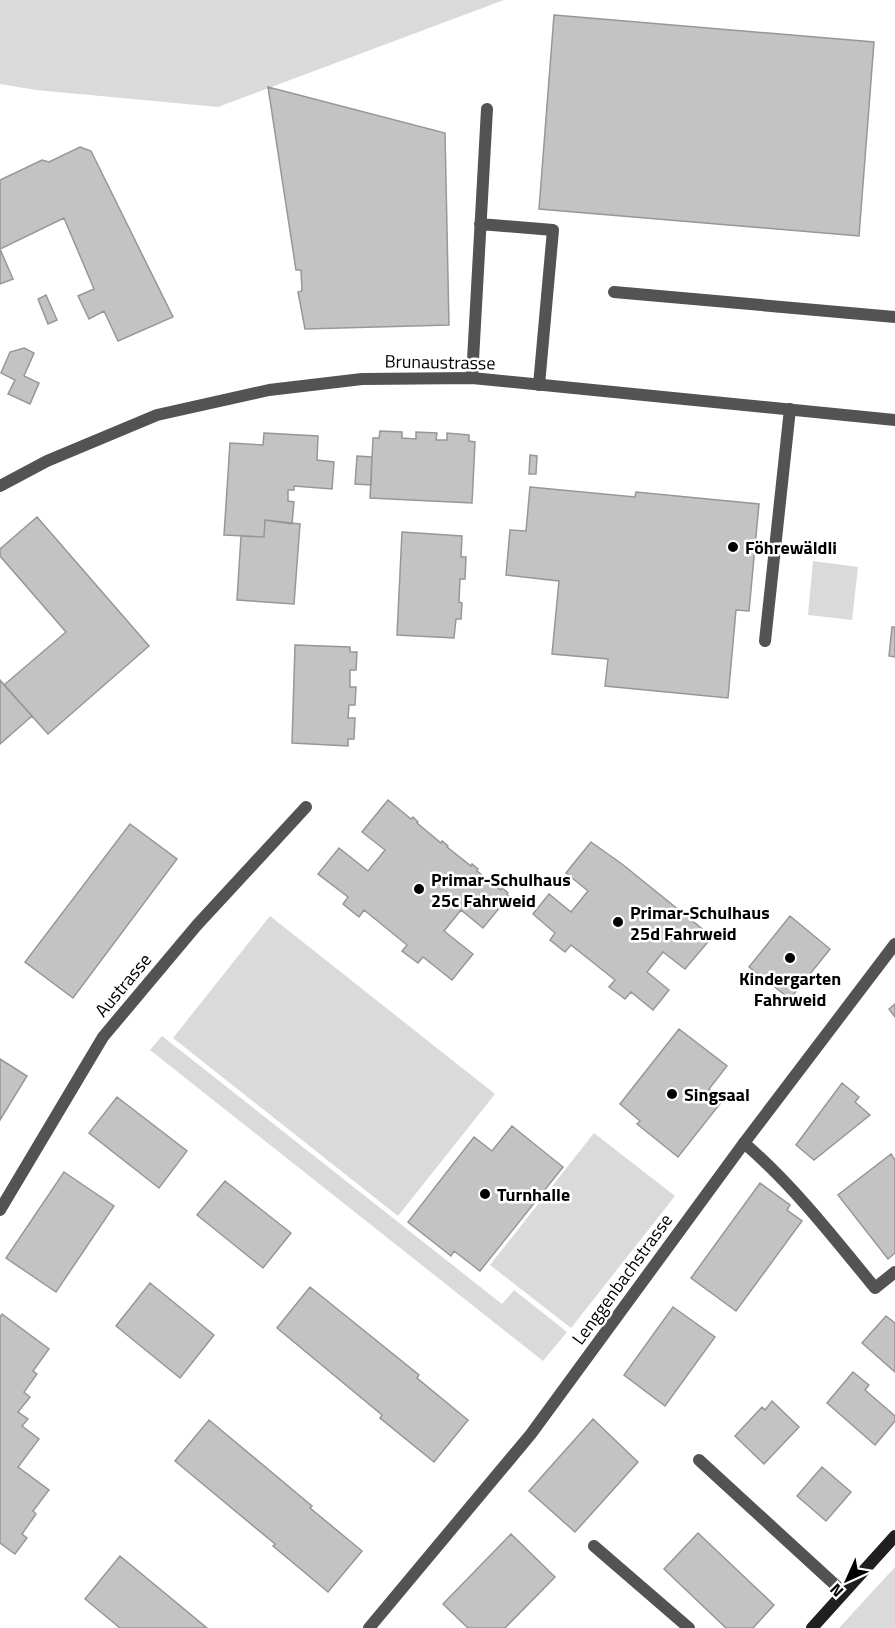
<svg xmlns="http://www.w3.org/2000/svg" width="895" height="1628" font-family="'Titillium Web',sans-serif">
<style>
.green{fill:#dadada}
.building{fill:#c3c3c3;stroke:#979797;stroke-width:1.5}
.lines{fill:none;stroke-linecap:round;stroke-linejoin:round}
.lane{stroke:#535353;stroke-width:12}
.street{stroke:#535353;stroke-width:12}
.secondary{stroke:#202020;stroke-width:12}
.poi-dot{fill:#000;stroke:#fff;stroke-width:2}
.labels{text-anchor:middle;dominant-baseline:central;stroke-width:5;stroke-linejoin:round;paint-order:stroke}
.street-label{font-size:18px;fill:#000;stroke:#fff}
.poi-label{font-size:18px;font-weight:bold;fill:#000;stroke:#fff;text-anchor:start}
</style>
<rect width="100%" height="100%" fill="#fff"/>
<path class="green" d="M0,0H504L218,107L36,90L0,84Z
M813,561L858,567L852,620L808,615Z
M270,916L495,1094L398,1216L173,1038Z
M162,1036L502,1304L514,1290L567,1332L543,1361L150,1050Z
M594,1133L675,1196L571,1328L490,1265Z
M895,1567V1628H839Z"/>
<path class="building" d="M554,15L874,42L859,236L539,209Z
M268,87L445,133L449,325L305,329L298,292L302,291L301,270H296Z
M80,147L91,151L173,317L118,341L104,311L89,319L78,296L94,289L64,218L0,249L13,279L0,284V180L42,160L49,162Z
M46,295L57,320L48,324L38,299Z
M24,348L34,353L24,376L39,383L30,404L8,394L15,380L1,373L10,352Z
M380,431L402,432V438L416,439V432L437,433L436,440H447V433L469,435V441L475,442L472,503L370,498L373,438H379Z
M264,433L318,436L317,460L334,462L332,489L294,486V490H288V501L294,502L292,524L265,520L264,537L224,535L230,443L263,445Z
M530,455L537,456L536,474H529Z
M357,456L372,457L371,485L355,484Z
M530,487L635,497L636,492L759,504L749,611L736,610L728,698L605,686L608,659L552,654L559,581L506,575L510,530L526,531Z
M37,517L149,646L48,734L4,685L66,632L0,556V549Z
M265,520L300,524L294,604L237,600L241,536L264,537Z
M402,532L462,536L461,557H466L465,579H460L459,602L462,603L461,619H456L454,638L397,635Z
M892,627H895V657L889,656Z
M295,645L350,647V652H357L356,670H350V687H356L355,705H349L348,718H355L354,739H348V746L292,743Z
M0,680L32,716L0,744Z
M388,800L411,819L413,817L418,822L417,823L441,843L442,841L448,846L447,847L471,866L472,864L478,869L477,871L501,890L502,888L508,893L507,895L509,896L483,928L461,910L444,931L473,954L452,980L423,957L418,963L402,951L407,945L364,910L359,917L343,904L348,897L318,874L339,848L368,871L385,850L362,832Z
M130,824L177,859L73,998L25,962Z
M591,842L622,864L705,931L711,934L712,937L685,969L663,952L647,972L669,990L653,1010L631,992L625,999L609,987L615,980L571,945L565,952L550,940L555,933L533,914L549,894L571,912L588,891L566,873Z
M790,916L830,949L790,999L749,967Z
M895,1004V1017L889,1009Z
M679,1029L727,1066L709,1089L723,1100L678,1157L637,1124L640,1121L620,1104Z
M0,1059L27,1076L0,1120Z
M842,1083L859,1097L855,1102L870,1115L814,1160L796,1145Z
M117,1097L187,1151L159,1188L89,1133Z
M512,1126L563,1167L480,1271L454,1251L451,1256L408,1222L474,1137L492,1151Z
M891,1154L895,1160V1253L888,1259L838,1195Z
M64,1172L114,1206L56,1292L6,1258Z
M225,1181L291,1233L263,1268L197,1215Z
M760,1183L790,1205L787,1210L802,1221L736,1311L691,1278Z
M150,1283L214,1335L180,1378L116,1326Z
M310,1287L419,1375L417,1378L468,1420L434,1462L380,1418L382,1415L277,1328Z
M673,1307L715,1337L665,1406L624,1375Z
M2,1314L49,1349L33,1371L37,1374L24,1392L30,1397L18,1412L28,1419L22,1426L39,1439L18,1467L49,1490L33,1511L36,1514L22,1534L27,1538L15,1554L0,1543V1317Z
M886,1316L895,1323V1372L862,1343Z
M853,1372L869,1385L865,1390L895,1416V1421L875,1445L827,1403Z
M772,1401L799,1427L764,1464L735,1436L762,1407L765,1410Z
M593,1419L638,1462L575,1532L529,1491Z
M209,1420L312,1506L310,1508L362,1551L328,1592L273,1546L275,1544L175,1461Z
M822,1467L851,1492L826,1521L797,1496Z
M698,1533L774,1605L753,1628H726L664,1569Z
M511,1534L555,1577L505,1628H468L443,1604Z
M120,1556L207,1628H120L85,1599Z"/>
<g class="lines">
<path class="lane" d="M480,224L553,230L539,385
M614,292L895,317
M472,378L487,109
M765,641L790,409
M744,1143C793,1185 834,1238 875,1288L895,1272
M699,1460L843,1592
M594,1546L689,1628"/>
<path class="street" d="M0,486L47,461L157,415L269,390L362,379L472,378L895,420
M0,1210L103,1037L197,925L306,807
M369,1628L531,1434L744,1143L895,944"/>
<path class="secondary" d="M812,1628L895,1536"/>
</g>
<g class="poi-dot">
<circle cx="733" cy="547" r="6"/>
<circle cx="419" cy="889" r="6"/>
<circle cx="618" cy="922" r="6"/>
<circle cx="790" cy="958" r="6"/>
<circle cx="672" cy="1094" r="6"/>
<circle cx="485" cy="1194" r="6"/>
</g>
<g class="labels">
<g class="street-label">
<text transform="translate(440 362) rotate(1)">Brunaustrasse</text>
<text transform="translate(123 985) rotate(-50)">Austrasse</text>
<text transform="translate(622 1279) rotate(-54)">Lenggenbachstrasse</text>
</g>
<g class="poi-label">
<text x="745" y="547">Föhrewäldli</text>
<text x="431" y="879">Primar-Schulhaus<tspan x="431" dy="21">25c Fahrweid</tspan></text>
<text x="630" y="912">Primar-Schulhaus<tspan x="630" dy="21">25d Fahrweid</tspan></text>
<text x="790" y="978" text-anchor="middle">Kindergarten<tspan x="790" dy="21">Fahrweid</tspan></text>
<text x="684" y="1094">Singsaal</text>
<text x="497" y="1194">Turnhalle</text>
</g>
</g>
<g transform="translate(847 1580) rotate(225)" stroke="#ffffff" stroke-width="4.5" paint-order="stroke">
<path d="M0-4.5L10 22L0 15L-10 22Z" fill="#000000"/>
<text y="-9" font-size="16" font-weight="bold" text-anchor="middle" fill="#000000">N</text>
</g>
</svg>
